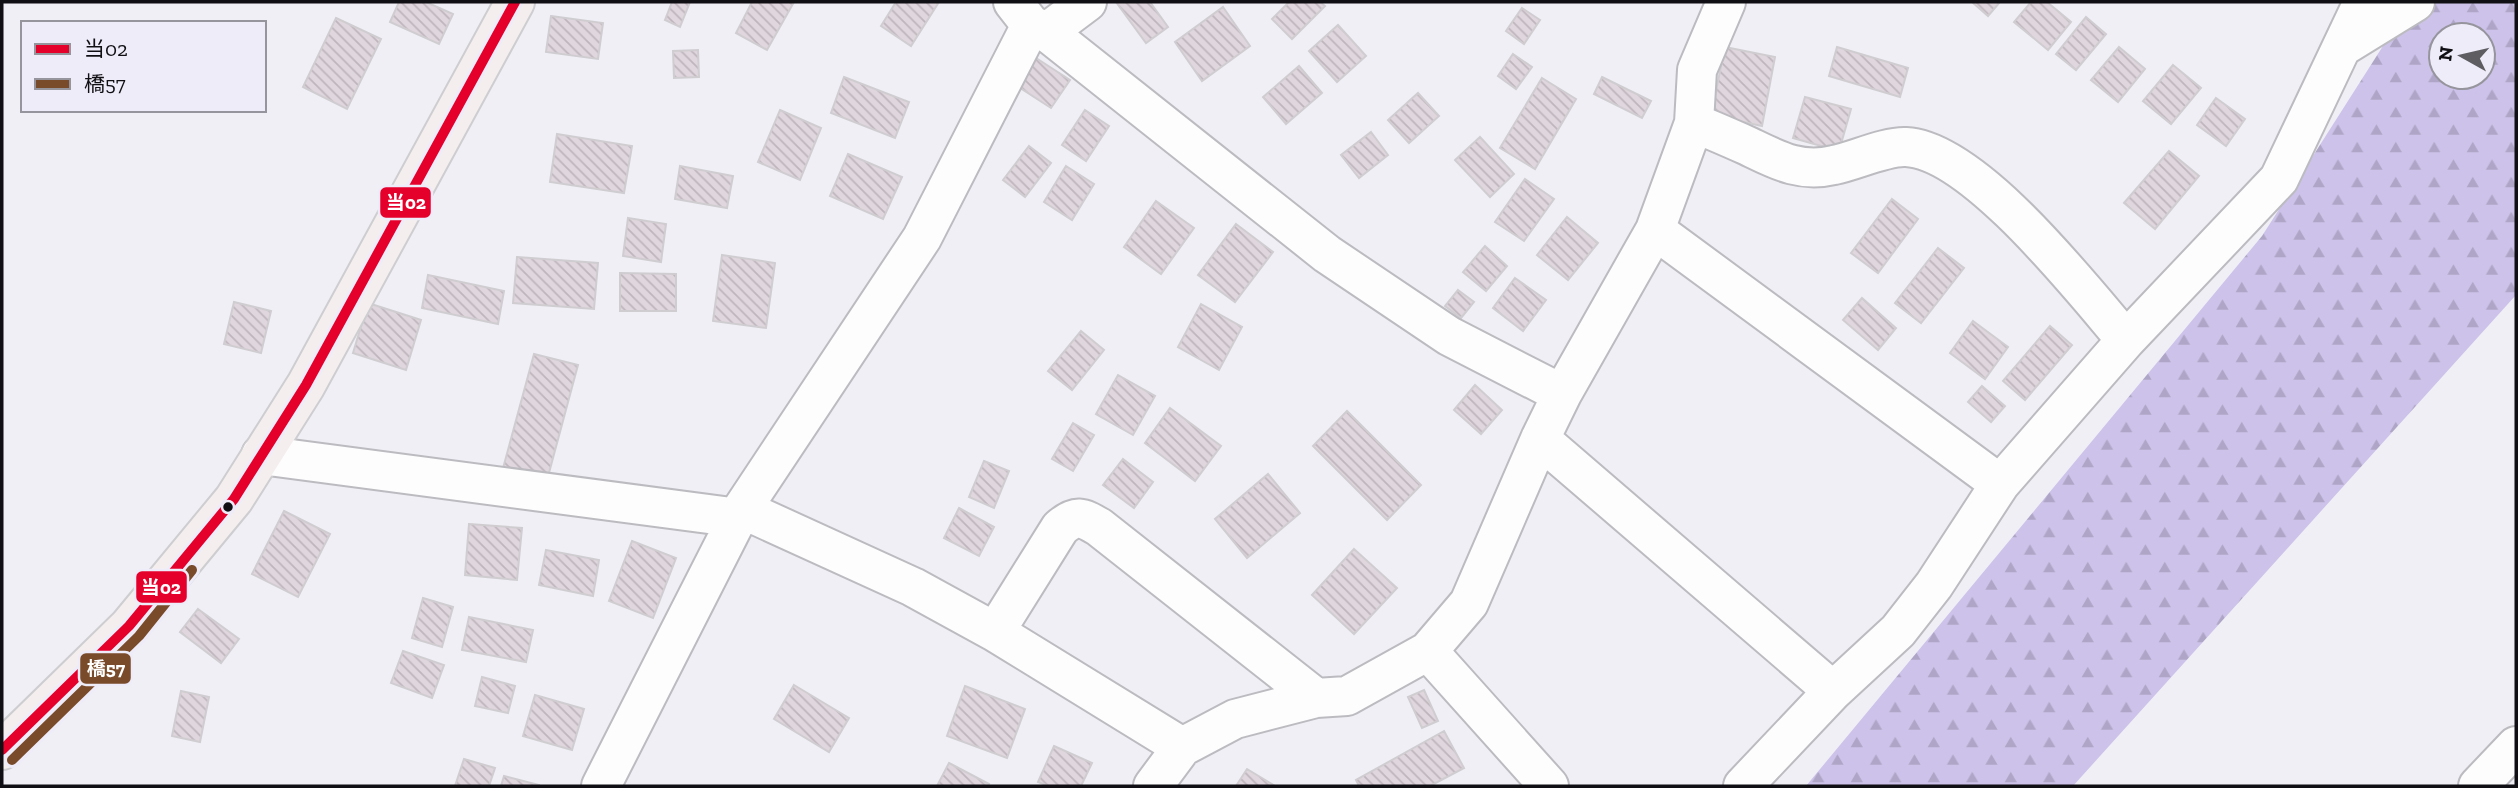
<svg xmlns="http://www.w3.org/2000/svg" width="2518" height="788" font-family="'Zilla Slab','Noto Sans JP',serif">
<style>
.forest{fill:url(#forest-firs);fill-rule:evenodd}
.building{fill:url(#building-back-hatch);stroke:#d0cdd1;stroke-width:2}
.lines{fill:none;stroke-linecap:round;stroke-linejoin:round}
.minor-casing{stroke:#bcbbc0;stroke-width:42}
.major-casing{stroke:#ceced1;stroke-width:42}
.minor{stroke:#fdfdfe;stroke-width:38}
.major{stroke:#f4efee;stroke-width:38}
.bus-1-casing{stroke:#efecf9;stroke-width:16}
.bus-2-casing{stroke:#efecf9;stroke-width:16}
.bus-1{stroke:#e4002b;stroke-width:10}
.bus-2{stroke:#7a4b2a;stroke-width:10}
.bus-dot{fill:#100f13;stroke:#efecf9;stroke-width:2.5}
.line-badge{stroke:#efecf9;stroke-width:2.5}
.badge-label{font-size:19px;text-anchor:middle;font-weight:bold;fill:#fff}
</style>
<defs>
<pattern id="forest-firs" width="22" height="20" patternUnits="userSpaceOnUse" patternTransform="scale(1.75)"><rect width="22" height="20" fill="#cdc2e9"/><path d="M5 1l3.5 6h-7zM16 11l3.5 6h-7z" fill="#afa6c7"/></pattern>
<pattern id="building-back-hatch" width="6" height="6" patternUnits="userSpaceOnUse" patternTransform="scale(1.75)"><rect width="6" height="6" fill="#e0d6dd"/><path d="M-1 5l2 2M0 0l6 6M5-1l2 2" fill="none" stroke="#bfb6bd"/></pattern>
</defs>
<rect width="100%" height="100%" fill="#f0eff6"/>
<path class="forest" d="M2411,2H2516V295L2073,786H1806L2262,236ZM2441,35H2483V77H2441Z"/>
<path class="building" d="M399,2H426L453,14L439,44L390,22Z
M672,2H690L680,27L665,20Z
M752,2H794L767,50L736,33Z
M896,2H939L911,46L881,26Z
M1116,2H1150L1168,27L1146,43Z
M1289,2H1320L1325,6L1292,39L1272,19Z
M1972,2H2000L1988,16Z
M2031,2H2047L2071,22L2048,50L2014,22Z
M1223,7L1250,46L1202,81L1175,42Z
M1522,8L1540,20L1524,44L1506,31Z
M551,16L603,23L598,59L546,52Z
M2086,17L2106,34L2076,70L2056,54Z
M336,18L381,39L347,109L303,87Z
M1338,25L1366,56L1337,82L1309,51Z
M1725,47L1775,57L1762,126L1711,115Z
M1837,47L1908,68L1900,97L1829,76Z
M2119,47L2145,69L2118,102L2091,80Z
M698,50L699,77L674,78L673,51Z
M1513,54L1532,67L1516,89L1498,76Z
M1033,56L1070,80L1051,108L1014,84Z
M2173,65L2201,88L2171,124L2143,101Z
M1299,66L1322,93L1286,124L1263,97Z
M844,77L909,102L895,138L831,113Z
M1602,77L1651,101L1642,118L1594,94Z
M1542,78L1576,99L1535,169L1500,148Z
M1418,93L1439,116L1409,143L1388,120Z
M1805,97L1851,109L1839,151L1793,138Z
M2216,98L2245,119L2226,146L2197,125Z
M780,110L821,128L800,180L758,162Z
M1085,110L1109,126L1086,161L1062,145Z
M1371,132L1388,155L1359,178L1341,155Z
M557,134L632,146L624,193L550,182Z
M1480,137L1514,174L1490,197L1455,160Z
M1029,146L1051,163L1025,197L1003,180Z
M2169,151L2199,176L2155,229L2124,203Z
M848,154L902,177L883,219L830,196Z
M680,166L733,176L727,208L675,199Z
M1066,166L1094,184L1072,220L1044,202Z
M1525,179L1554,199L1524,241L1495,222Z
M1892,199L1918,219L1878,273L1851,253Z
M1156,201L1194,228L1161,274L1124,247Z
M1567,217L1598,243L1568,280L1537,255Z
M628,218L666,224L661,262L623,256Z
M1236,224L1273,252L1235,302L1198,275Z
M1485,246L1507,266L1486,291L1463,272Z
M1938,248L1964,268L1921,323L1895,303Z
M722,255L775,263L766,328L713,321Z
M517,257L598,263L594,309L513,303Z
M620,273L676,274V311H620Z
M428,275L504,291L498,324L422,308Z
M1515,278L1546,300L1523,331L1493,308Z
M1458,290L1474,302L1461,318L1445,306Z
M1862,298L1896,328L1878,350L1843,320Z
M234,302L271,311L261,353L224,344Z
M368,303L421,320L406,370L353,353Z
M1201,304L1242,327L1219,370L1178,347Z
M1973,321L2008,347L1985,379L1950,353Z
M2050,326L2072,345L2025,400L2003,381Z
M1081,331L1104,350L1072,390L1048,371Z
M534,354L578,365L546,484L502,472Z
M1118,375L1155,396L1133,435L1096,414Z
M1475,385L1502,410L1481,434L1454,410Z
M1982,386L2005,406L1991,422L1968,402Z
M1170,408L1221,446L1195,481L1145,443Z
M1347,411L1421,485L1387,520L1313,446Z
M1073,423L1094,435L1073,471L1052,459Z
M1123,459L1153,482L1134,508L1103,485Z
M984,461L1009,471L994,508L969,497Z
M1268,474L1300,513L1247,558L1215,519Z
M959,508L994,527L979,556L944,538Z
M284,511L330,534L298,597L252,574Z
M469,524L522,528L517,580L465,575Z
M632,541L676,558L653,618L609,601Z
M1354,549L1397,588L1354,634L1312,595Z
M546,550L599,560L593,596L539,585Z
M423,598L453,607L442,647L412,638Z
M198,609L239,639L221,663L180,632Z
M469,617L533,630L526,662L462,650Z
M403,651L444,665L432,698L391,683Z
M482,677L515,686L508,713L475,706Z
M794,685L849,718L829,752L774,719Z
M965,686L1025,709L1007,758L947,736Z
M1424,690L1438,721L1422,728L1408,697Z
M181,691L209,697L200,742L172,736Z
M535,695L584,709L572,750L523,736Z
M1444,731L1464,768L1430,786H1359L1356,780Z
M1054,746L1092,763L1081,786H1048L1038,782Z
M464,759L495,768L489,786H455Z
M949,763L989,784L988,786H937Z
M1247,769L1275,786H1236Z
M504,776L539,785V786H501Z"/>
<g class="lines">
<g class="minor-casing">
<path id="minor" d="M1031,25L1047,32L1327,254L1449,336L1562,394
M1047,32L1087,2
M2342,47L2415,2
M1694,123C1712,130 1730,138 1748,146C1777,160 1800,173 1834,165C1854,161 1886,146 1906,147C1974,150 2082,289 2126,340
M1655,230L2000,484
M1540,439L1833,691
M261,455L739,518
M742,509L913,587L995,632L1182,747
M995,632L1060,528C1076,514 1082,517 1099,527L1316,698
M1428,651L1549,786
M601,786L742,509L922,238L1031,25L1013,2
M1153,786L1182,747L1235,719L1316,698L1347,696L1428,651L1469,603L1540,439L1562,394L1655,230L1694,123L1697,70L1726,2
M1743,786L1833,691L1898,631L1934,585L2000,484L2126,340L2279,179L2363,2
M2478,786L2516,746"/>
</g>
<g class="major-casing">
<path id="major" d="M2,750L129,626L234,499L306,385L515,2"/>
</g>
<use href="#minor" class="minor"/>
<use href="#major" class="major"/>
<g class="bus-1-casing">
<path id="bus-1" d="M2,750L129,626L234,499L306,385L515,2"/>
</g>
<g class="bus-2-casing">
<path id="bus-2" d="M12,760L139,636L192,570"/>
</g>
<use href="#bus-1" class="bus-1"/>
<use href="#bus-2" class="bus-2"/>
</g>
<circle class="bus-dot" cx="228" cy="507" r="6"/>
<g class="line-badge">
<rect x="379" y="186" width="53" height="33" rx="7" fill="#e4002b"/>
<rect x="135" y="570" width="53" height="34" rx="7" fill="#e4002b"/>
<rect x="79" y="652" width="53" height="33" rx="7" fill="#7a4b2a"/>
</g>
<g class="badge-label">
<text x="406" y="209">当02</text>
<text x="161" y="594">当02</text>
<text x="106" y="675">橋57</text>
</g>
<rect width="2518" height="788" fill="none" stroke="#100f13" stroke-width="7"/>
<rect x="21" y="21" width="245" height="91" fill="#efecf9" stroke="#96949d" stroke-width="2"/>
<rect x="35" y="44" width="35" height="10" fill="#e4002b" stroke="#96949d" stroke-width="2"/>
<text x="84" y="56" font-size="21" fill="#100f13">当02</text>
<rect x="35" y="79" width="35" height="10" fill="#7a4b2a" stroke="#96949d" stroke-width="2"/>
<text x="84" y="91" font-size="21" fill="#100f13">橋57</text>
<g transform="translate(2462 56) rotate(278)"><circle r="33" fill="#efecf9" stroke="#96949d" stroke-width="2"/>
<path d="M0-5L12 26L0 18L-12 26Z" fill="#5e5d62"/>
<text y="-10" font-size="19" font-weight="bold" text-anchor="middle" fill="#100f13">N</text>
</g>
</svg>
